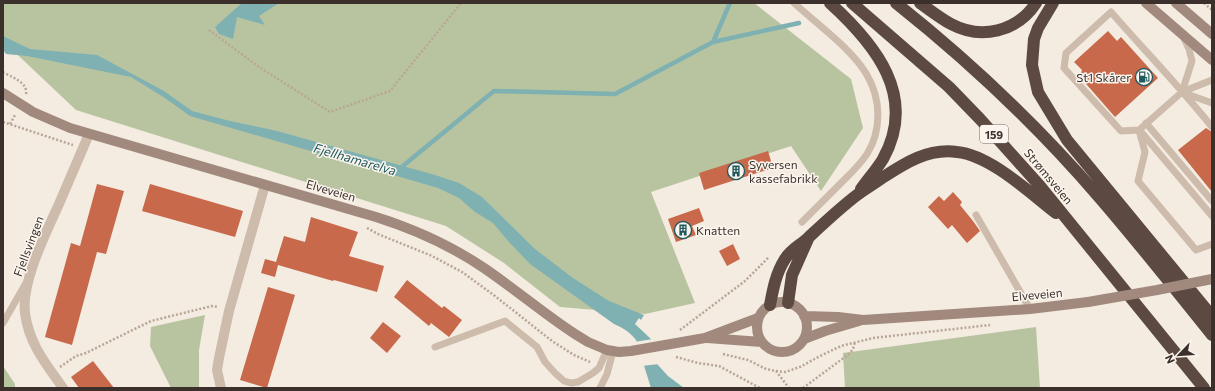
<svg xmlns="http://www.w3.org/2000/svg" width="1215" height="391" font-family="Commissioner,sans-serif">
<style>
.green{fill:#b8c4a0}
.water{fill:#7fb0b2}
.pier{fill:#f4ebe1}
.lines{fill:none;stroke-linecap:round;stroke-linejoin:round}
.stream{stroke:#7fb0b2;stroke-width:4.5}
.building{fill:#c8694b}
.path{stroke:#b9a596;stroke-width:2.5;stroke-dasharray:2 2;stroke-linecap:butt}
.service{stroke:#cdbbac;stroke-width:7}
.minor{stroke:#cdbbac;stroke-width:10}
.secondary{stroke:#a18a7d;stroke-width:10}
.motorway{stroke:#5c4a42;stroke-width:12}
.secondary-bridge{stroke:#a18a7d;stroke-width:10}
.labels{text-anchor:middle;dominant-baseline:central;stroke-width:3;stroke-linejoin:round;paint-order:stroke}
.shield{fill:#fbf5ee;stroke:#756b66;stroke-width:1}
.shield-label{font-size:11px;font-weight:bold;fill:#3b302b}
.poi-label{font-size:12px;fill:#3b302b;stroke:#fbf5ee;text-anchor:start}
.street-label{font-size:12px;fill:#3b302b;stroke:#fbf5ee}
.water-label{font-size:13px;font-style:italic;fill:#1f5a5e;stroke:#fbf5ee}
</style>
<rect width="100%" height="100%" fill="#f4ebe1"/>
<path class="green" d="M3,3H754L851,79L863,128L821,191L791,146L651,192L695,303L645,314L560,307L504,263L446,226L76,110L3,41Z
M205,315L199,350V388H171L150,346L151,327Z
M1036,327L1040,388H845L843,353Z
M3,366L15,384V388H3Z"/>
<path class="water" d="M242,3H279L259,16L265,25L237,17L233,39L219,34L215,27Z
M3,36L30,49L97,55L164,91L192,111L230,121L277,131L435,175L459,183L482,197L535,249L573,278L609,301L644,315L641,320L639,318L635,324L651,339L657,364L668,376L684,388H651L636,340C630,332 623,328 614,324L530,264L509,242L493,223L475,212L459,198L438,188L190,116L165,98L131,77L27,56L6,54L3,50Z"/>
<path class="pier" d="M653,339L659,364L642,366L634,342Z"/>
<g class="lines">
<path class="stream" d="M713,42L730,3
M398,170L494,91L615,94L713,42L799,23"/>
</g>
<path class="building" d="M1108,31L1117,41L1121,37L1158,78L1115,117L1080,77L1082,70L1074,62Z
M1206,128L1212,132V192L1178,150Z
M768,151L773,168L704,190L699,173Z
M97,184L124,191L106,254L97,252L72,345L45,337L71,243L80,246Z
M150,184L243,211L235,237L142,211Z
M953,192L962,202L960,205L973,221L980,231L967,243L952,225L948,229L928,207L939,196L944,201Z
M699,208L704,221L692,226L696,235L676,242L668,219Z
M311,217L358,232L349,256L384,266L377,292L334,280L333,281L278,265L275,277L261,273L265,259L276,262L284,236L305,242Z
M733,244L740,259L727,266L719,251Z
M407,280L442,308L444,306L462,320L449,337L431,323L429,326L394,297Z
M268,287L295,295L267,388L240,380Z
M383,322L401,336L387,353L370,338Z
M93,361L114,388H79L71,377Z"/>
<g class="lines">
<path class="path" d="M1204,3L1212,10
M209,30L259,67L330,112L390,91L461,3
M3,72C11,77 28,82 26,94
M3,122L73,145
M10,124L15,115
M367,228L378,234L432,256L462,272L495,296L552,341L574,355L590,362
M680,330L745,281L769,257
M723,354L748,360L766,369L776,371L785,372L800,367L820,356L841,346L873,338L990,325
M676,357L698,363L719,366L760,388
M60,367L76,356L86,353L151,321L212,306L218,307
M776,371L789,388
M803,388L849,354L853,349L855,342"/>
<path class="service" d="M794,3C817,24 852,49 867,75C881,99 882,130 867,154C860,165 849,175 839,185C827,197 814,210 802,222
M1212,80L1182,92L1139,130L1121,131L1064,68L1066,53L1111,12C1144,50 1180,87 1212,127
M1182,92L1192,61L1189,49L1183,36
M1184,93L1212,103
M1146,123L1212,201
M1139,130L1145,152L1138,181L1196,250L1212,244
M1142,133L1212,216
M976,215L1030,309
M3,323L26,283
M435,347L505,321L537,347L545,362L555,373L564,381L571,383L578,382L593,373L599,368L607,350
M600,388L607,374L613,351"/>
<path class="minor" d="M63,388C46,364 29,344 25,313C21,282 46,233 59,204C69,181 79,157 89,134
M221,388L217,370L219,358L229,311L265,185"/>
<path class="secondary" d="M1146,3L1212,60
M1176,3L1212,34
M3,93L33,112L70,128L376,217C414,229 450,245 484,268C515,289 544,314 575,334L588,342L607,350L619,352L631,351L705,338L758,318
M757 327a25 25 0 1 1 50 0a25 25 0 1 1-50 0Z
M804,316L838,317L863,320L1030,309L1088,302
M707,338L762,342
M804,339L825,331L859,321"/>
<path class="motorway" d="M830,3C875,44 918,96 883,159C877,169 868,179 861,189
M852,3L949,87L980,119L1040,186L1204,388
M896,3C969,61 1038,126 1099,197C1138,242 1175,289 1212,335
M920,3C930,10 940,18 951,24C981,40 1017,32 1036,3
M1053,3L1038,28L1034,39L1032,65L1038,92L1067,140L1206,309L1212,319
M788,303L792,275L808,239
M770,305C773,289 776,273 785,259C791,249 801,245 809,237C825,222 840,208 857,195C865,189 874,184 882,178C905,163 928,148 957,152C990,155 1030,193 1056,213"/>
<path class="secondary-bridge" d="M1088,302L1157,290L1212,279"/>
</g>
<defs>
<g id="fuel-ring" transform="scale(0.9)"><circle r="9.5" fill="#fbf5ee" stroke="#1f5a5e" stroke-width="1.5"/><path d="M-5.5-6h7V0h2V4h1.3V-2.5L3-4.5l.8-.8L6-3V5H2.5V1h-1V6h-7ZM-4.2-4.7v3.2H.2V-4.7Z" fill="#1f5a5e"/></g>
<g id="building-ring" transform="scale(0.9)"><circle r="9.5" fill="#fbf5ee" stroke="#1f5a5e" stroke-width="1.5"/><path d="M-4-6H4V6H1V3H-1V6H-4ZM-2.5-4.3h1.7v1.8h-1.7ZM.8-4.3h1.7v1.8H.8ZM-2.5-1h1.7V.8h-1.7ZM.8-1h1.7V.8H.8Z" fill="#1f5a5e"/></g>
</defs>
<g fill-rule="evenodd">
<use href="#fuel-ring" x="1144" y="77"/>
<use href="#building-ring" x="736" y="171"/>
<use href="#building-ring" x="683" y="230"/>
</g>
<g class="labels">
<rect class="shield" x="980" y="125" width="28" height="18" rx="3"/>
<g class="shield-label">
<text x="994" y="134">159</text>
</g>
<g class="poi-label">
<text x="1131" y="77" text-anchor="end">St1 Skårer</text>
<text x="749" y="164">Syversen<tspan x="749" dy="14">kassefabrikk</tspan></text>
<text x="696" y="230">Knatten</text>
</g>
<g class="street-label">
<text transform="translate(1049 176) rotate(50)">Strømsveien</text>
<text transform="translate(331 190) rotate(16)">Elveveien</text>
<text transform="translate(28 246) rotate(-69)">Fjellsvingen</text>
<text transform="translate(1037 294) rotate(-5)">Elveveien</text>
</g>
<g class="water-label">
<text transform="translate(355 159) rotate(16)">Fjellhamarelva</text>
</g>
</g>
<rect width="1215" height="391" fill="none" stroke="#3b302b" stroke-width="8"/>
<g transform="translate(1179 355) rotate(245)" stroke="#fbf5ee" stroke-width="3" paint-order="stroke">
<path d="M0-3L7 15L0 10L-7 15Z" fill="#3b302b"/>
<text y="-6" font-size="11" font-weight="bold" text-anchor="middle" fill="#3b302b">N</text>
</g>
</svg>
